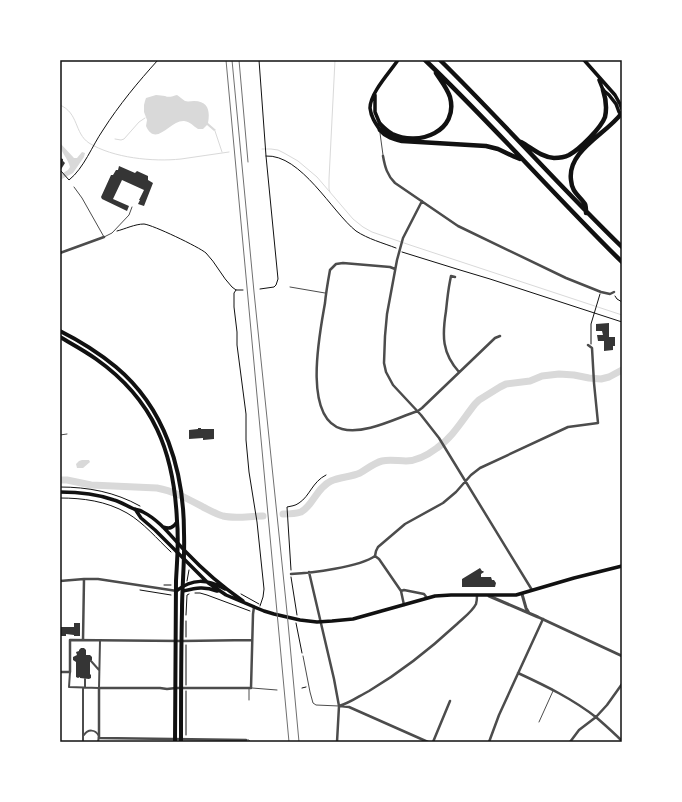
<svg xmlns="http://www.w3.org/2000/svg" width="682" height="802" font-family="Quicksand,sans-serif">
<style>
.water{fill:#d9d9d9}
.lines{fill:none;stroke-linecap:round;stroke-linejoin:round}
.stream{stroke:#d9d9d9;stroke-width:1}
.river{stroke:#d9d9d9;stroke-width:7}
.building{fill:#353535}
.path{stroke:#111;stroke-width:1}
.service{stroke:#4c4c4c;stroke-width:1}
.pedestrian{stroke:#4c4c4c;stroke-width:2}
.minor{stroke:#4c4c4c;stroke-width:2.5}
.tertiary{stroke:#4c4c4c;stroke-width:3}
.secondary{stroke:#111;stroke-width:3.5}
.primary{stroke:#111;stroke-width:4}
.motorway{stroke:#111;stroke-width:4.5}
.rail{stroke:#707070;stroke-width:1}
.neatline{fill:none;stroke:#111;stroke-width:1.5}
</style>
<rect width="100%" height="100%" fill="#fff"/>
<path class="water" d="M156,95C160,95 162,96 165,96C169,98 173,96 177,95C180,97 182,99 185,101C188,102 191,101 194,101C209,101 210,112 208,123L216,130L214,131L207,125L203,129H198C193,126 191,122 184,121C170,120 156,148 146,126L147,120L144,112V105L145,101L146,98Z
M60,143L74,158H77L82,152L85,153L84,157L73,173L60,180V175L68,170L70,167C68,158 60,152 60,143Z
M82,460H89L90,462L83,468H77L76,464L79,461Z"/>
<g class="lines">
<path class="stream" d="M60,105C79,113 74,133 89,143C113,158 153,162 181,159C197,157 213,154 229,152
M215,131L222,152
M115,139L121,140L124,139L139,122L145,118
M262,149H271L278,150L284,153L298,161L317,177L353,219L363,227L372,232L410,245L622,315
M330,192L329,189V179L335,60"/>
<path class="river" d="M60,480H67L91,485L157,488C174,491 188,499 203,507C209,510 216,514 223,516C235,519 250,516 263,516
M283,514C289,514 295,514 301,512C313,506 316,488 331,481C340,477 351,477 360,473C367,469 374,463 382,461C390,459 398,461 406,461C417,461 429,454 437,448C453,437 463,419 475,404L479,400L500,387L506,384L530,381L542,376L559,374L574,375L589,378L601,379L609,377L622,370"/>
</g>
<path class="building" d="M60,158L63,159V161L65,163L60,171Z
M119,166L135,173L137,171L148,176V180L153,183L144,206L138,204L140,200H139L144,190L122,180L113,199L129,206L127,211L102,199L101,197L111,175H113L116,170H118Z
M609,323V337H615V346H613V350L604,351V341H598L597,335H603L602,331H596V324Z
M198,428H201V429H214V439L203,440V438L189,439V430L198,429Z
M480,568L482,571H483L484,572L481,574V577H491L492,580H494L496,583L495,587H462V579Z
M74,623H80V636H74V635L66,634V636H61V627H74Z
M81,648H84L86,650V655H90L92,657V660L90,662V674L91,675V678L89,679L80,678V677L78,678L76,677V662L73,660V657L77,655L76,652L79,651V652V650Z"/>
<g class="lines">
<path class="path" d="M259,60L266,156L278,279L276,285L274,287L260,289
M266,156C301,154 332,212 356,231C368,239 383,243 396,248
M61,171L69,180C84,168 92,146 103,130C119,105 138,82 158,60
M117,231C125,229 135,224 144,224C153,225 199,247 206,253C216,263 222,277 232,287L236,290H243
M402,252L460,270L490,279L622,322
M236,290L234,293V307L237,332V345L246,414V440L249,472L257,522L264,589L263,597L260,606
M615,296L617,299L622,302
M591,344V324L600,294
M60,487C88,487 115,492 140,506
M60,498C83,498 106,501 127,513C144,523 157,539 171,552
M291,570L287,507C291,506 295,506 299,503C310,496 312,482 326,475
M291,577L297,615
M187,581L189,570
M164,585H171
M140,590L171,595
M195,593H200L207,595L250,611
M241,594L259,604
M186,615L187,595L189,594
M186,621V637
M296,623L302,653
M186,685V645
M302,688L306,687
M186,735V691"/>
<path class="service" d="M380,133L383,155
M74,187L82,198L104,237L112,233L129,215L132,207
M290,287L325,293
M60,435L67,434
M303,656L310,692L313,703L316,705L339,706
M252,688L277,690
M249,700V689
M539,722L553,691
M246,740H249L250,742"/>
<path class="pedestrian" d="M91,661L99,670
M70,672L69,687L99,688L100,641
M85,679V687
M84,735C88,729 95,729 99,736L98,742
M83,742V688"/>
<path class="minor" d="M383,156C385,167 387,175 395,183L458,226L566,278L601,292L610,294L614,292
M422,201L403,238L397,260L387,314L385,336L384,363L386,372L393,385L421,415L439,438L532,590
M60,253L104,237
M395,269L390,267L343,263L336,264L330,270C328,281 326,292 325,303C320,332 302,418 342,429C365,435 396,418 418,411L422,408L495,338L500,336
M455,277L451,276L450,281C448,291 447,301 446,311C442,336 442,353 459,372
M375,556L376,551L378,547L405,524L443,503L456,492L471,475L480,468L568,427L598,423L594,383L592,348L588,345
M375,556L379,559L401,591L404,605
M309,572L334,679L339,706L337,742
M291,574C311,573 360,567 375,556
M60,581L84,579H98L177,591
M401,591L404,590L424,594L427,598
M83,640L84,579
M60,672H70V640L182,641L252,640
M518,673C546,686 573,699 597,718C605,725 614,733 622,741
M339,706C350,703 359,696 369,691C401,672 430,649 457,624C463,618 472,612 476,604C477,601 477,598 477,595
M340,706L349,707L428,742
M246,740L99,738V688H160L167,689L176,688H251L253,614L254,607
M433,742L450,701
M489,742L499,715L543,619
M570,742L579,730L596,717L607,705L622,684"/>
<path class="tertiary" d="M522,594L526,608L529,613
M489,596L538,617L622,656"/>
<path class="secondary" d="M584,60L615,95L620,104L622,109
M599,80L603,90L609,95L616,104L619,112L621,114
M375,95V112L380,124
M380,130C375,123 371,117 370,108C370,93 390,72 398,60
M60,492C78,492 97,494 114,500C121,502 127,506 134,509C137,510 140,510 143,512C161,521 173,539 187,553C204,571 223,587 243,601
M135,509L141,518L155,530L207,582L226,595L264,611L274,614L300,620L317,622L332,621L353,619L435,596L451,595H516L574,578L622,566
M163,527C170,529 173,528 177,522
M176,591C193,578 207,579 225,589
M183,591C196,588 204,586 217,591"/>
<path class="primary" d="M60,331C80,341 99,353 116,367C165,408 184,470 184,533C185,559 182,585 182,611C181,655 181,698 181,742
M60,337C72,344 85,351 96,359C154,400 174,452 177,521C179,541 177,561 176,581C176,635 175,688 175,742"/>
<path class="motorway" d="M425,60C493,125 555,196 622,262
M440,60C502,121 560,187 622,247
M380,124C384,128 387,131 392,134C419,147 459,131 450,97C447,88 441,81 436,73
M380,130C386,137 394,139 402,141L486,146L498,149L515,157L520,159
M521,142C532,148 541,157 554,158C559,158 565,157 569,155C580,149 601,128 605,117C607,108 606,99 603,90
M586,213C586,210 586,206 585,204C579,195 572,193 571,180C567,151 606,134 621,114"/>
<path class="rail" d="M226,60L289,742
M232,60L254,292L287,612L299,742
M239,60L248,162"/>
</g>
<rect width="682" height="802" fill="none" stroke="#ffffff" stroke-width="122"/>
<rect x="61" y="61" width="560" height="680" class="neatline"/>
</svg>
